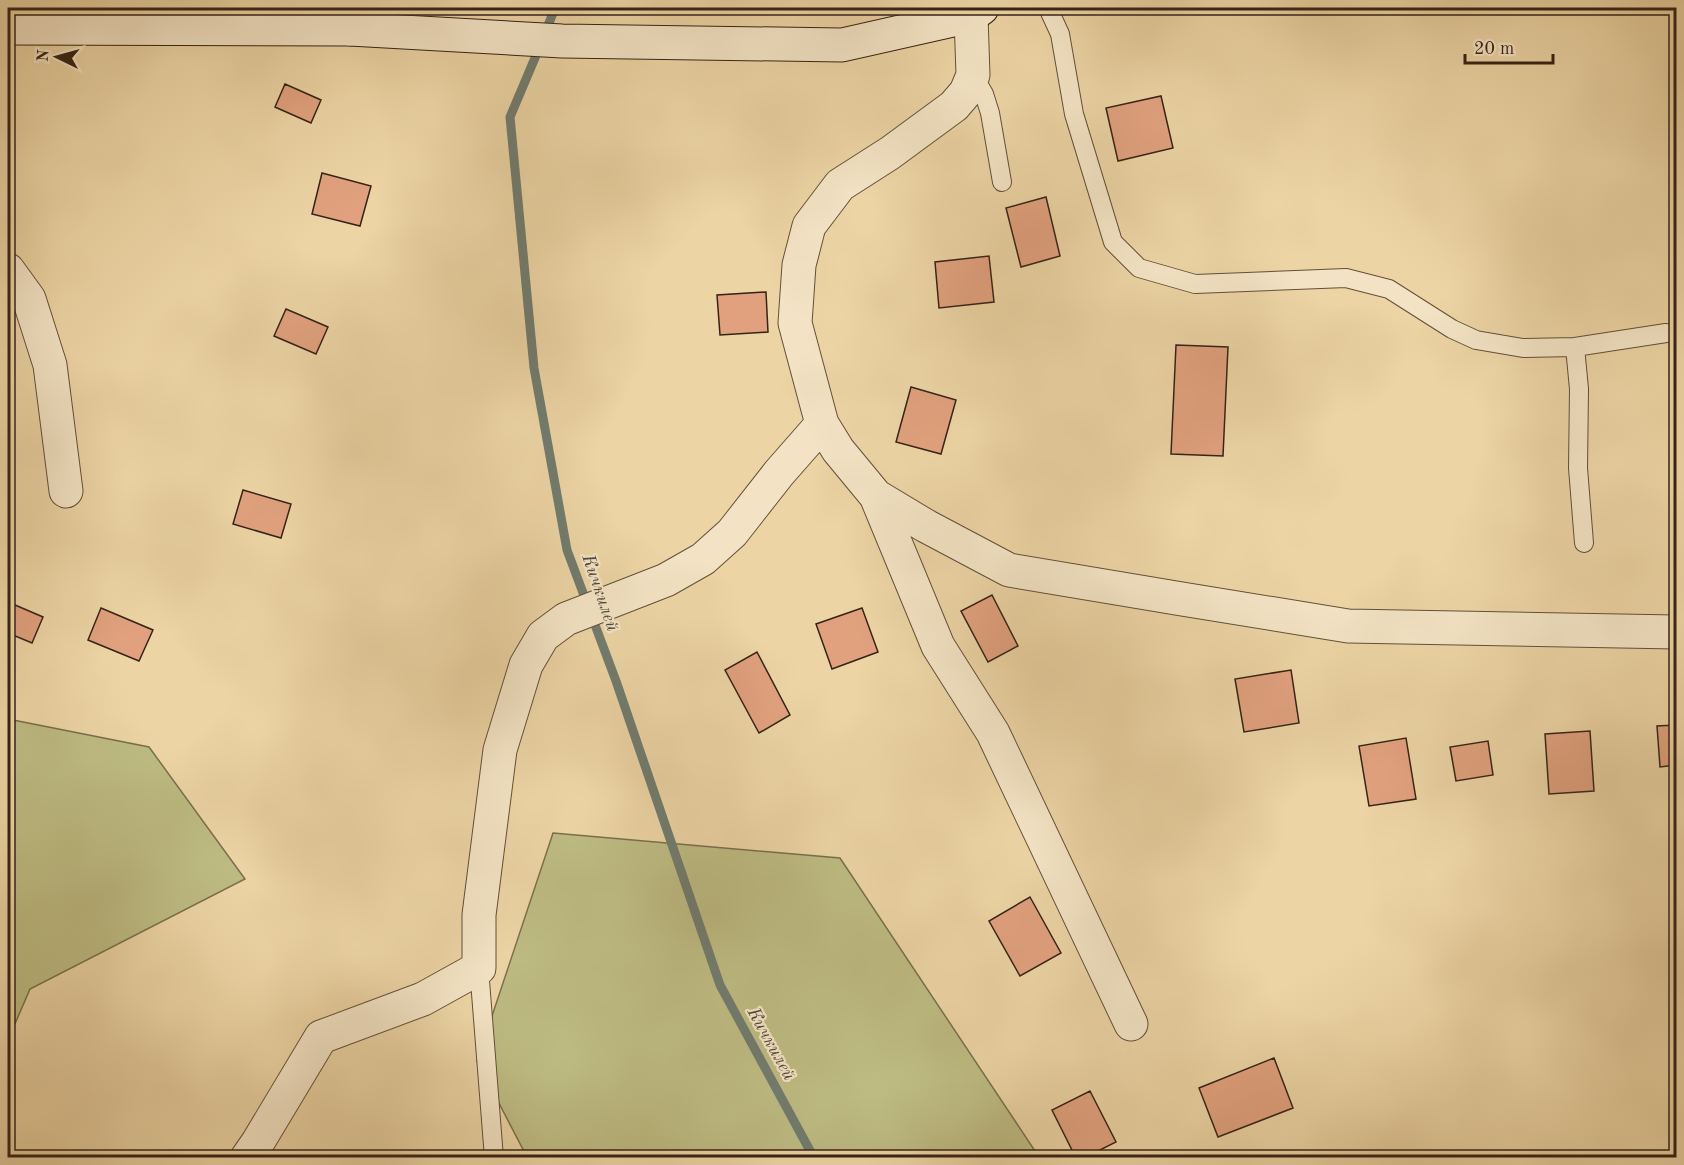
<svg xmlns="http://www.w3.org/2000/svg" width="1684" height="1165" font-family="'Old Standard TT',serif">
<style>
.green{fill:#bdbb82;stroke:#796f4c;stroke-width:1.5}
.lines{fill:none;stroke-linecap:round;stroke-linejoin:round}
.stream{stroke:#717c6f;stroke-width:9}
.building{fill:#e1a17e;stroke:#352316;stroke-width:1.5}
.lane-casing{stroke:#634f3a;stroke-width:20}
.street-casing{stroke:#634f3a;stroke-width:35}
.secondary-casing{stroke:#352316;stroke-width:35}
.lane{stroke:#f3e3c4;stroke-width:18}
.street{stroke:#f3e3c4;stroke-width:33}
.secondary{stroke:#f3e3c4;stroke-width:33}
.labels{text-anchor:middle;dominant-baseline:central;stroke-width:4.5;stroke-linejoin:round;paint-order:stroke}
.water-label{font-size:18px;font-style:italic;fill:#4e483b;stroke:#f3e3c4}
</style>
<rect width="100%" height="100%" fill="#ecd4a4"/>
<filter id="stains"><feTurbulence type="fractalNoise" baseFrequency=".00333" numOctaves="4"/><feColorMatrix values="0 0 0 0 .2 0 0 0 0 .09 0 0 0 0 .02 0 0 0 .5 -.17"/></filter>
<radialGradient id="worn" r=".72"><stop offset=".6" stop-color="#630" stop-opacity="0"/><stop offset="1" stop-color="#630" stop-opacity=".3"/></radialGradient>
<path class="green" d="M8,719L149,747L245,879L30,989L8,1040Z
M553,833L840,858L1039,1157H527L477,1061Z"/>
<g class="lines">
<path class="stream" d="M545,33L555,8
M540,46L510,117L534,368L567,550L616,681L720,985L814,1158"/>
</g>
<path class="building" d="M285,84L321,100L311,123L275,107Z
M1161,96L1173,148L1118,161L1106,108Z
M322,173L371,186L360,226L312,214Z
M1046,197L1060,256L1021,267L1006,208Z
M989,256L994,302L939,308L935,262Z
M766,292L768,332L720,335L717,295Z
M286,309L328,327L316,354L274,336Z
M1176,345L1228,347L1223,456L1171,454Z
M911,387L956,400L941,454L896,442Z
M243,490L291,504L281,538L233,524Z
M992,595L1018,646L988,662L961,611Z
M8,602L43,617L32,643L8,633Z
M101,608L153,630L139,661L88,640Z
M862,608L878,652L832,669L816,624Z
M757,652L790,715L759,733L725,670Z
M1291,670L1299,723L1244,732L1235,679Z
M1676,725V765L1660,767L1657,726Z
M1590,731L1594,791L1549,794L1545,734Z
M1406,738L1416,799L1369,806L1359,746Z
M1488,741L1493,775L1456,781L1450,747Z
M1030,897L1061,953L1020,976L989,921Z
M1274,1058L1293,1108L1218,1137L1199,1088Z
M1090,1091L1116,1142L1084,1158H1076L1052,1110Z"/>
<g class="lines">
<g class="lane-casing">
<path id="lane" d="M1048,8L1060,34L1074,114L1113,242L1139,268L1195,284L1346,278L1389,289L1452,329L1476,340L1523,348L1575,347
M973,75L984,94L990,113L1002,182
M1584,543L1578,468L1579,389L1575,347L1666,333
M479,968L494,1158"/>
</g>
<g class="street-casing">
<path id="street" d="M971,16L973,75L966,92L954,106L890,153L840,185L809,226L799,265L795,323L822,424L838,450L876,496L926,526L1009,570L1182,599L1348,626L1676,632
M350,29L359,8
M8,270L29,299L50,365L66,491
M876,496L938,646L993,733L1131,1024
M247,1158L258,1142L321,1037L423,999L479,968V915L500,750L526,665L543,636L566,619L666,580L703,559L732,533L779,473L822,424"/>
</g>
<g class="secondary-casing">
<path id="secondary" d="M8,28L350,29L562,41L842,45L971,16L982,8"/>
</g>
<use href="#lane" class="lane"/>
<use href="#street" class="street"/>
<use href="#secondary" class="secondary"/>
</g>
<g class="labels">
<g class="water-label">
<text transform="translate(600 593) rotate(71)">Кичкилей</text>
<text transform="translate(771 1044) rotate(61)">Кичкилей</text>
</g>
</g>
<rect width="1684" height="1165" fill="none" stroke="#ecd4a4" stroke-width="30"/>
<rect x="9" y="9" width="1666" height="1147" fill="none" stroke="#352316" stroke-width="3"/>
<rect x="15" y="15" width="1654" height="1135" fill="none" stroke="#352316" stroke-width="1.5"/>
<g transform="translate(57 57) rotate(275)" stroke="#f3e3c4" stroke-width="4.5" paint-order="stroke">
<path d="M0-4.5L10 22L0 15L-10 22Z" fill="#352316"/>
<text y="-9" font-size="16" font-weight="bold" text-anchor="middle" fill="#352316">N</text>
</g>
<path d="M1465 54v9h88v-9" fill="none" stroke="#352316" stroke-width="3"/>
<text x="1474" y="54" font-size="18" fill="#352316" stroke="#f3e3c4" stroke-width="4.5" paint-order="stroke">20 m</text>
<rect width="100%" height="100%" filter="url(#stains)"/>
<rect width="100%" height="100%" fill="url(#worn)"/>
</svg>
